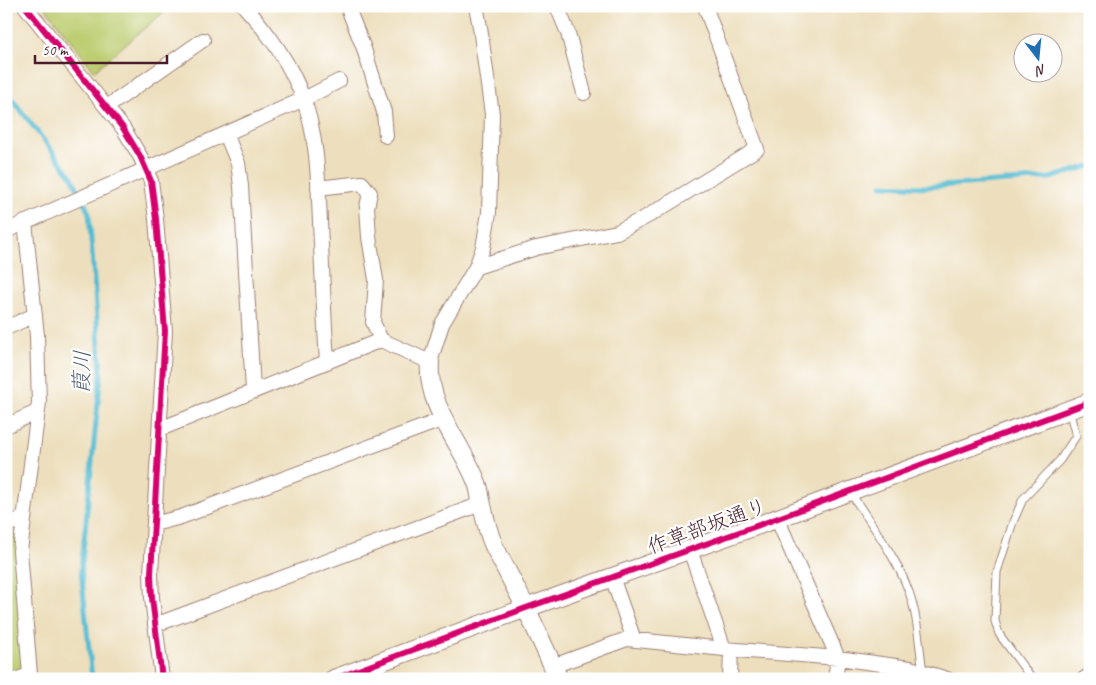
<svg xmlns="http://www.w3.org/2000/svg" width="1096" height="685" font-family="Caveat,'Klee One',sans-serif">
<style>
.green{fill:#bccc6e;stroke:#83764c}
.lines{fill:none;stroke-linecap:round;stroke-linejoin:round}
.stream{stroke:#54bbd2;stroke-width:5}
.service-casing{stroke:#9c7f74;stroke-width:9}
.minor-casing{stroke:#9c7f74;stroke-width:16}
.tertiary-casing{stroke:#9c7f74;stroke-width:20}
.service{stroke:#fff;stroke-width:7}
.minor{stroke:#fff;stroke-width:14}
.tertiary{stroke:#fff;stroke-width:18}
.cycleway-casing{stroke:#fff;stroke-width:9}
.cycleway{stroke:#d6006c;stroke-width:6}
.labels{text-anchor:middle;dominant-baseline:central;stroke-width:4.5;stroke-linejoin:round;paint-order:stroke}
.street-label{font-size:21px;fill:#4a1f2b;stroke:#fff}
.water-label{font-size:22px;font-style:italic;fill:#4e5d6e;stroke:#fff}
</style>
<rect width="100%" height="100%" fill="#fff"/>
<filter id="ink" filterUnits="userSpaceOnUse"><feTurbulence type="fractalNoise" baseFrequency=".02" numOctaves="2"/><feDisplacementMap in="SourceGraphic" scale="10" xChannelSelector="R" yChannelSelector="G"/><feConvolveMatrix kernelMatrix="1 2 1 2 8 2 1 2 1" color-interpolation-filters="sRGB"/></filter>
<filter id="wash" filterUnits="userSpaceOnUse"><feTurbulence type="fractalNoise" baseFrequency=".0096" numOctaves="4" result="noise"/><feDisplacementMap in="SourceGraphic" scale="20" xChannelSelector="R" yChannelSelector="G"/><feGaussianBlur stdDeviation="1.12" result="paint"/><feColorMatrix in="noise" values="0 0 0 0 0 0 0 0 0 0 0 0 0 0 0 0 0 1.4 0 .05"/><feComposite in="paint" operator="in"/></filter>
<g filter="url(#wash)">
<rect width="100%" height="100%" fill="#eddfbd"/>
<path class="green" d="M44,6H171L94,71Z
M10,531L17,537L24,667L6,674V533Z"/>
<g class="lines">
<path class="stream" d="M6,91L72,177L89,213L101,373L81,570L92,679
M882,185L926,187L1050,178L1090,166"/>
</g>
</g>
<g filter="url(#ink)">
<g class="lines">
<g class="service-casing">
<path id="service" d="M850,492C871,524 896,556 909,592C918,617 919,645 923,672
M1032,679L999,634L995,621L997,572L1013,522L1023,499L1060,460L1076,436L1069,410"/>
</g>
<g class="minor-casing">
<path id="minor" d="M25,6L123,128L140,156L151,181L156,219L165,331L151,574L152,598L162,679
M244,6C269,33 290,63 303,98C318,137 318,181 320,222C322,268 324,315 327,362
M347,6L363,46L384,112L386,136
M557,6L568,33L584,93
M107,107L203,40
M226,134L238,163L241,186L253,390
M318,188L362,183L370,193L367,207L369,237L376,280L373,322L381,340L430,362L442,324L476,267L483,248L489,213L492,114L480,27L476,6
M6,231L304,99L339,81
M476,267L536,248L617,232L648,216L757,149L705,6
M6,328L35,315
M6,426L37,412
M160,429L381,340
M777,518L838,658L835,679
M154,524L181,517L444,419
M6,526L24,517
M690,550L724,649
M612,577L634,640
M155,625L481,504
M553,666L627,639L724,649L838,658L910,668L947,679
M18,679L30,675L20,551L39,402L37,336L25,222
M730,679L731,650
M1084,679L1090,675"/>
</g>
<g class="tertiary-casing">
<path id="tertiary" d="M430,362C426,407 462,443 477,483C480,490 480,498 482,505C485,519 488,533 494,546L526,608L559,679
M334,679L526,608L770,521L1090,402"/>
</g>
<use href="#service" class="service"/>
<use href="#minor" class="minor"/>
<use href="#tertiary" class="tertiary"/>
<g class="cycleway-casing">
<path id="cycleway" d="M25,6L123,128L140,156L151,181L156,219L165,331L151,574L152,598L162,679
M334,679L526,608L770,521L1090,402"/>
</g>
<use href="#cycleway" class="cycleway"/>
</g>
</g>
<g class="labels">
<g class="street-label">
<text transform="translate(707 526) rotate(-20)">作草部坂通り</text>
</g>
<g class="water-label">
<text transform="translate(82 372) rotate(-89)">葭川</text>
</g>
</g>
<rect width="1096" height="685" fill="none" stroke="#fff" stroke-width="25"/>
<g transform="translate(1038 58) rotate(164)"><circle r="24" fill="#ffffff" stroke="#b7a5aa"/>
<path d="M0-4L9 19L0 12L-9 19Z" fill="#1f6fb2"/>
<text y="-8" font-size="14" font-weight="bold" text-anchor="middle" fill="#4a1f2b">N</text>
</g>
<path d="M35 55v8h132v-8" fill="none" stroke="#4a1f2b" stroke-width="2.5"/>
<text x="42" y="55" font-size="15" fill="#4a1f2b" stroke="#ffffff" stroke-width="4" paint-order="stroke">50 m</text>
</svg>
